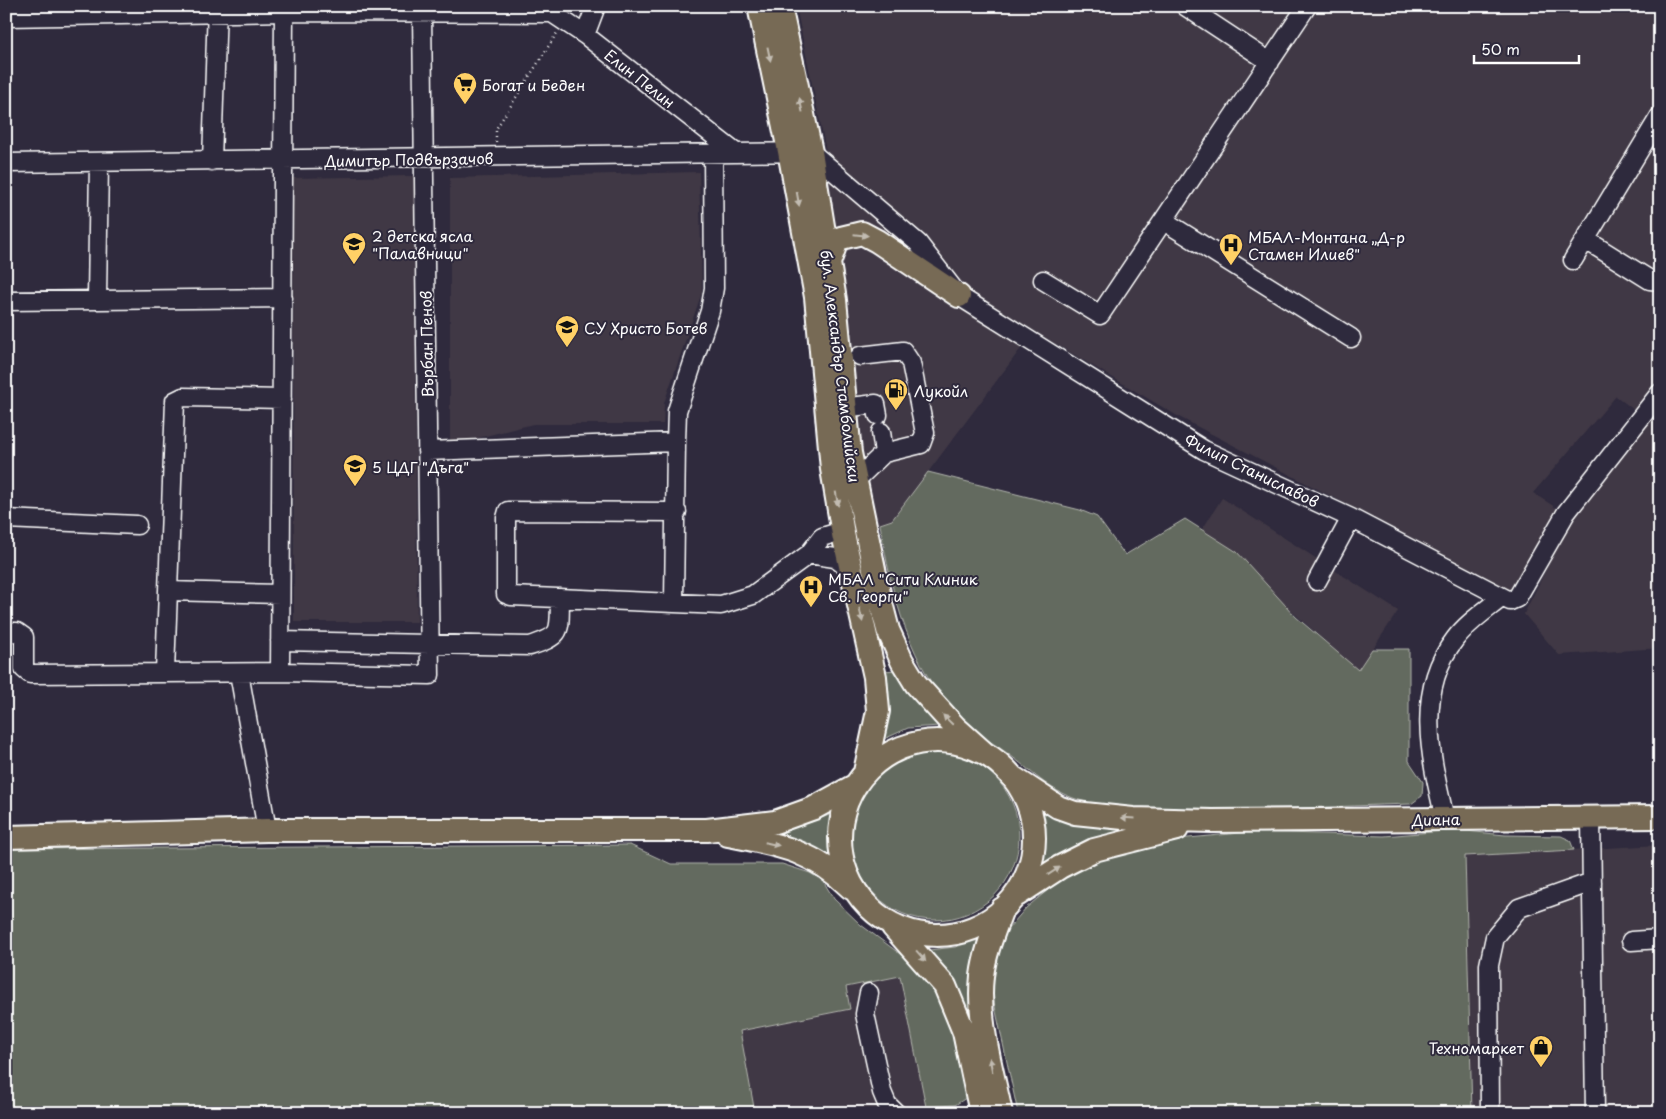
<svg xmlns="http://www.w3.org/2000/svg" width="1666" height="1119" font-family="'Playpen Sans',sans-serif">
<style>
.built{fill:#413945}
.green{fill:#646b5e;stroke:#b2b5ae}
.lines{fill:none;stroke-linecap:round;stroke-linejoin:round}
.minor-casing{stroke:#fff;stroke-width:21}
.major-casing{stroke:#fff;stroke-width:26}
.path{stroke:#fff;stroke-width:2.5;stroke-dasharray:1 4;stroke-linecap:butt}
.minor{stroke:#2f2a3d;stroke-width:18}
.major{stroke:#776a54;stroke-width:22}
.oneway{fill:#c2bcb2}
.labels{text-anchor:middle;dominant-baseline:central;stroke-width:4;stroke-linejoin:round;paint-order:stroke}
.street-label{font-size:15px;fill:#fff;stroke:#2f2a3d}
.poi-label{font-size:15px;fill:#fff;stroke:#2f2a3d;text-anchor:start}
</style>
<rect width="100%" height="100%" fill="#2f2a3d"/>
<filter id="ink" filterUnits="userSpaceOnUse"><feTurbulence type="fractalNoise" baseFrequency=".02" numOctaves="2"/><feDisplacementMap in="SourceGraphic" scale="10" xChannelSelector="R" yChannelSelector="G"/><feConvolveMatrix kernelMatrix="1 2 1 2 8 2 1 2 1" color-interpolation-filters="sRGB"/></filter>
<g filter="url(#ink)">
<path class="built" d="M796,6H1660V386L1638,413L1616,396L1533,493L1561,511L1517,598L1419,542L1181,418L1034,331L892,520L865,529L804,173L842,168L826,151Z
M699,172L702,292L664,403L663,424H533L450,445V178Z
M414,176L417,622H294L293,178Z
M1660,403V648L1559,655L1524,614L1572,517Z
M1222,498L1398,611L1358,671L1202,530Z
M1660,845V1113H1472L1465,856Z
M901,976L927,1113H755L739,1031L850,1009L846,987Z"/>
<path class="green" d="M928,472L1080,510L1097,517L1125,555L1185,519L1237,552L1296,617L1358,670L1372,649H1409V761L1423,782L1422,796L1411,804C1335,806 1260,811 1184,810C1149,809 1113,811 1079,800C1045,789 1034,772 1007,753C992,742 975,733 961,720C910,669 891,593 880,524L892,520Z
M896,670L940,726L908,728L880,741L884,671Z
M851 836a84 84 0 1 1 168 0a84 84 0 1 1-168 0Z
M1041,807L1135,826L1091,842L1040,870L1046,841Z
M832,814L829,834L831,858L763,834L808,823Z
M1456,830L1505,835L1561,836L1570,840L1574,850L1465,856L1472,1113H1018L994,1002L992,982L996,951L1007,930L1026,908L1077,866L1168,840L1251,832L1384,836Z
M630,845L671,864H782L810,873L823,881L834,899L861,925L915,965L933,987L945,1011L955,1042L966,1098L955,1105L926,1107L900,976L846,987L850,1009L740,1031L755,1113H6V849Z
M982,939L978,1038L954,985L929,950L955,947Z"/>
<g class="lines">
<g class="minor-casing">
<path id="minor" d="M1185,6L1270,62
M543,7L585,35L736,153
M6,17L284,12L552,13
M585,35L596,6
M212,161L217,6
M6,163L811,152L918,243L959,296L1204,450L1351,518L1510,601L1517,598L1566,513L1660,393
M1164,221L1351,338
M1586,240L1650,280L1660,281
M1573,260L1660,116
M1043,280L1100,315L1307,6
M97,299L99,162
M6,301L283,298
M834,409L876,404L878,415
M881,432L884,453
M427,451L676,442L677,411L710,311L714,288L713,153
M855,481L884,453L921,444L925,433L911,363L903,351L860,356
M677,512L508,511L506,518V594L511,596L721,605L753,595L809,554L822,537L832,534H843
M6,519L137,525
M809,554L835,558L851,570
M1317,581L1351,518
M168,591L280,594
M674,603L676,442
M6,632H17L24,637V669L30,674L280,672L430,675L422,13
M280,641L530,646C564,635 559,632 560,598
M165,672L175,401L183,397L282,399
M280,672L284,12
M239,673L267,830
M1591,818L1595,1113
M1445,819C1431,759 1414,692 1455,639C1467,623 1485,611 1501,598
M1631,941L1660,939
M869,993L865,1014L882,1092L887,1104L896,1113
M1490,1113L1489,965L1495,937L1519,908L1592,882"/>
</g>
<g class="major-casing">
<path id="major" d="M759,6L789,151L816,297L832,469L843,534L875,677L878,711L865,772
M780,6L811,152L835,300L850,453L881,603L888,630L902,661L916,684L955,727L984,753
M829,263L836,243L841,238L862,233L877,241L959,296
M840 838a97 97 0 1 1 194 0a97 97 0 1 1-194 0Z
M1011,776L1058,807L1075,813L1133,819L1212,821L1660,817
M728,835C779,845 812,850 851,888
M6,837L267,830H707L775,822L814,808L856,785
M1017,895L1060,867L1094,850L1177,829
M893,927L945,986L964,1032L981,1113
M1001,1113C992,1069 977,1021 982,976C985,952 994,931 1002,909"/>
</g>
<path class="path" d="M496,142V129L557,33"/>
<use href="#minor" class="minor"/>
<use href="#major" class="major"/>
</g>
<defs><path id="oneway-solid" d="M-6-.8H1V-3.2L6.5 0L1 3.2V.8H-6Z" transform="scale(1.25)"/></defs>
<g class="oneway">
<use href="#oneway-solid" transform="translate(769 54) rotate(78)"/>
<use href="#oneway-solid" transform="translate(801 105) rotate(-102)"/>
<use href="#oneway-solid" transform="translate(798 199) rotate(80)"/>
<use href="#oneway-solid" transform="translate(861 235) rotate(6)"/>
<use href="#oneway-solid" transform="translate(837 499) rotate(80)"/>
<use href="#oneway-solid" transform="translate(861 615) rotate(77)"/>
<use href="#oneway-solid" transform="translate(948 720) rotate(-135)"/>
<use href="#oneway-solid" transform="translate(1128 818) rotate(-176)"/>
<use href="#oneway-solid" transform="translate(772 844) rotate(13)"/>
<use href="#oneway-solid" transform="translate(1054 871) rotate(-33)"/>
<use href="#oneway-solid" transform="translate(921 956) rotate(49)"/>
<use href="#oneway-solid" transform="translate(991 1065) rotate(-101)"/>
</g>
</g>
<defs>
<g id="supermarket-pin" transform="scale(1.25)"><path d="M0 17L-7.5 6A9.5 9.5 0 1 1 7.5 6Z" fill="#ffd166" stroke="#2f2a3d"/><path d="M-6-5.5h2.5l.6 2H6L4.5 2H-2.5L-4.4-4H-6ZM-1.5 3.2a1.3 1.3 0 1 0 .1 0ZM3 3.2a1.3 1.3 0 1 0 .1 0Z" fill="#111"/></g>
<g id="school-pin" transform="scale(1.25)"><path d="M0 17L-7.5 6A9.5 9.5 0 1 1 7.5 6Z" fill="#ffd166" stroke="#2f2a3d"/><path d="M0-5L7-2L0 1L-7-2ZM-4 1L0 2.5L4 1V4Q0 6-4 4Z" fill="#111"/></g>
<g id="hospital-pin" transform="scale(1.25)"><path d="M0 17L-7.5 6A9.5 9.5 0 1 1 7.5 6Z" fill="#ffd166" stroke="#2f2a3d"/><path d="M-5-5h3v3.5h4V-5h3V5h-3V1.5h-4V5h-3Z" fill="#111"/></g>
<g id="fuel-pin" transform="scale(1.25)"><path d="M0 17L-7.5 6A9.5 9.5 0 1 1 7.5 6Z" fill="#ffd166" stroke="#2f2a3d"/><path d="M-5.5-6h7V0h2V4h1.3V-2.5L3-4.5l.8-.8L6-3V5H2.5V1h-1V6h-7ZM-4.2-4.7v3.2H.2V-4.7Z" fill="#111"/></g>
<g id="shop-pin" transform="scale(1.25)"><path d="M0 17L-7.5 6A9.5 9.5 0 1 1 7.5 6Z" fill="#ffd166" stroke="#2f2a3d"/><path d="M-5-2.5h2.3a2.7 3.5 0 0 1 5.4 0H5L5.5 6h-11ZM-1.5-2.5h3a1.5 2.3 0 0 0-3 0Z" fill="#111"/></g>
</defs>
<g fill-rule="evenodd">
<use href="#supermarket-pin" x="465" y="84"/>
<use href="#school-pin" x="354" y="244"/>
<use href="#hospital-pin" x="1231" y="245"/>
<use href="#school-pin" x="567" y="327"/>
<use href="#fuel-pin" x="896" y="390"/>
<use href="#school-pin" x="355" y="466"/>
<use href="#hospital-pin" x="811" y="587"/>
<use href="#shop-pin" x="1541" y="1047"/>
</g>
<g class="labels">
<g class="street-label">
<text transform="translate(640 78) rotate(38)">Елин Пелин</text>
<text transform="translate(409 159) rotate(-1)">Димитър Подвързачов</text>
<text transform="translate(426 344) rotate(-91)">Върбан Пенов</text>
<text transform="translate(841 366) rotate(83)">бул. Александър Стамболийски</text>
<text transform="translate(1252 470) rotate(26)">Филип Станиславов</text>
<text transform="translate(1436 819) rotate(-1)">Диана</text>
</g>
<g class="poi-label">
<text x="482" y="84">Богат и Беден</text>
<text x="372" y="235">2 детска ясла<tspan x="372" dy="17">"Палавници"</tspan></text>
<text x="1248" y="236">МБАЛ-Монтана „Д-р<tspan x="1248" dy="17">Стамен Илиев"</tspan></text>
<text x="584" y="327">СУ Христо Ботев</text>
<text x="914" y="390">Лукойл</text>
<text x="372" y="466">5 ЦДГ "Дъга"</text>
<text x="828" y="578">МБАЛ "Сити Клиник<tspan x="828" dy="17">Св. Георги"</tspan></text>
<text x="1524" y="1047" text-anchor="end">Техномаркет</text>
</g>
</g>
<rect width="1666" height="1119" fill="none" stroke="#2f2a3d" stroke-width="25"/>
<rect x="12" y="12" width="1641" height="1094" fill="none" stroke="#fff" stroke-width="2" filter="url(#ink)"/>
<path d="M1474 55v8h105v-8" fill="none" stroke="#ffffff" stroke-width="2.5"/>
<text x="1481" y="55" font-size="15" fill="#ffffff" stroke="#2f2a3d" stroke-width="4" paint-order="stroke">50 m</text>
</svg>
